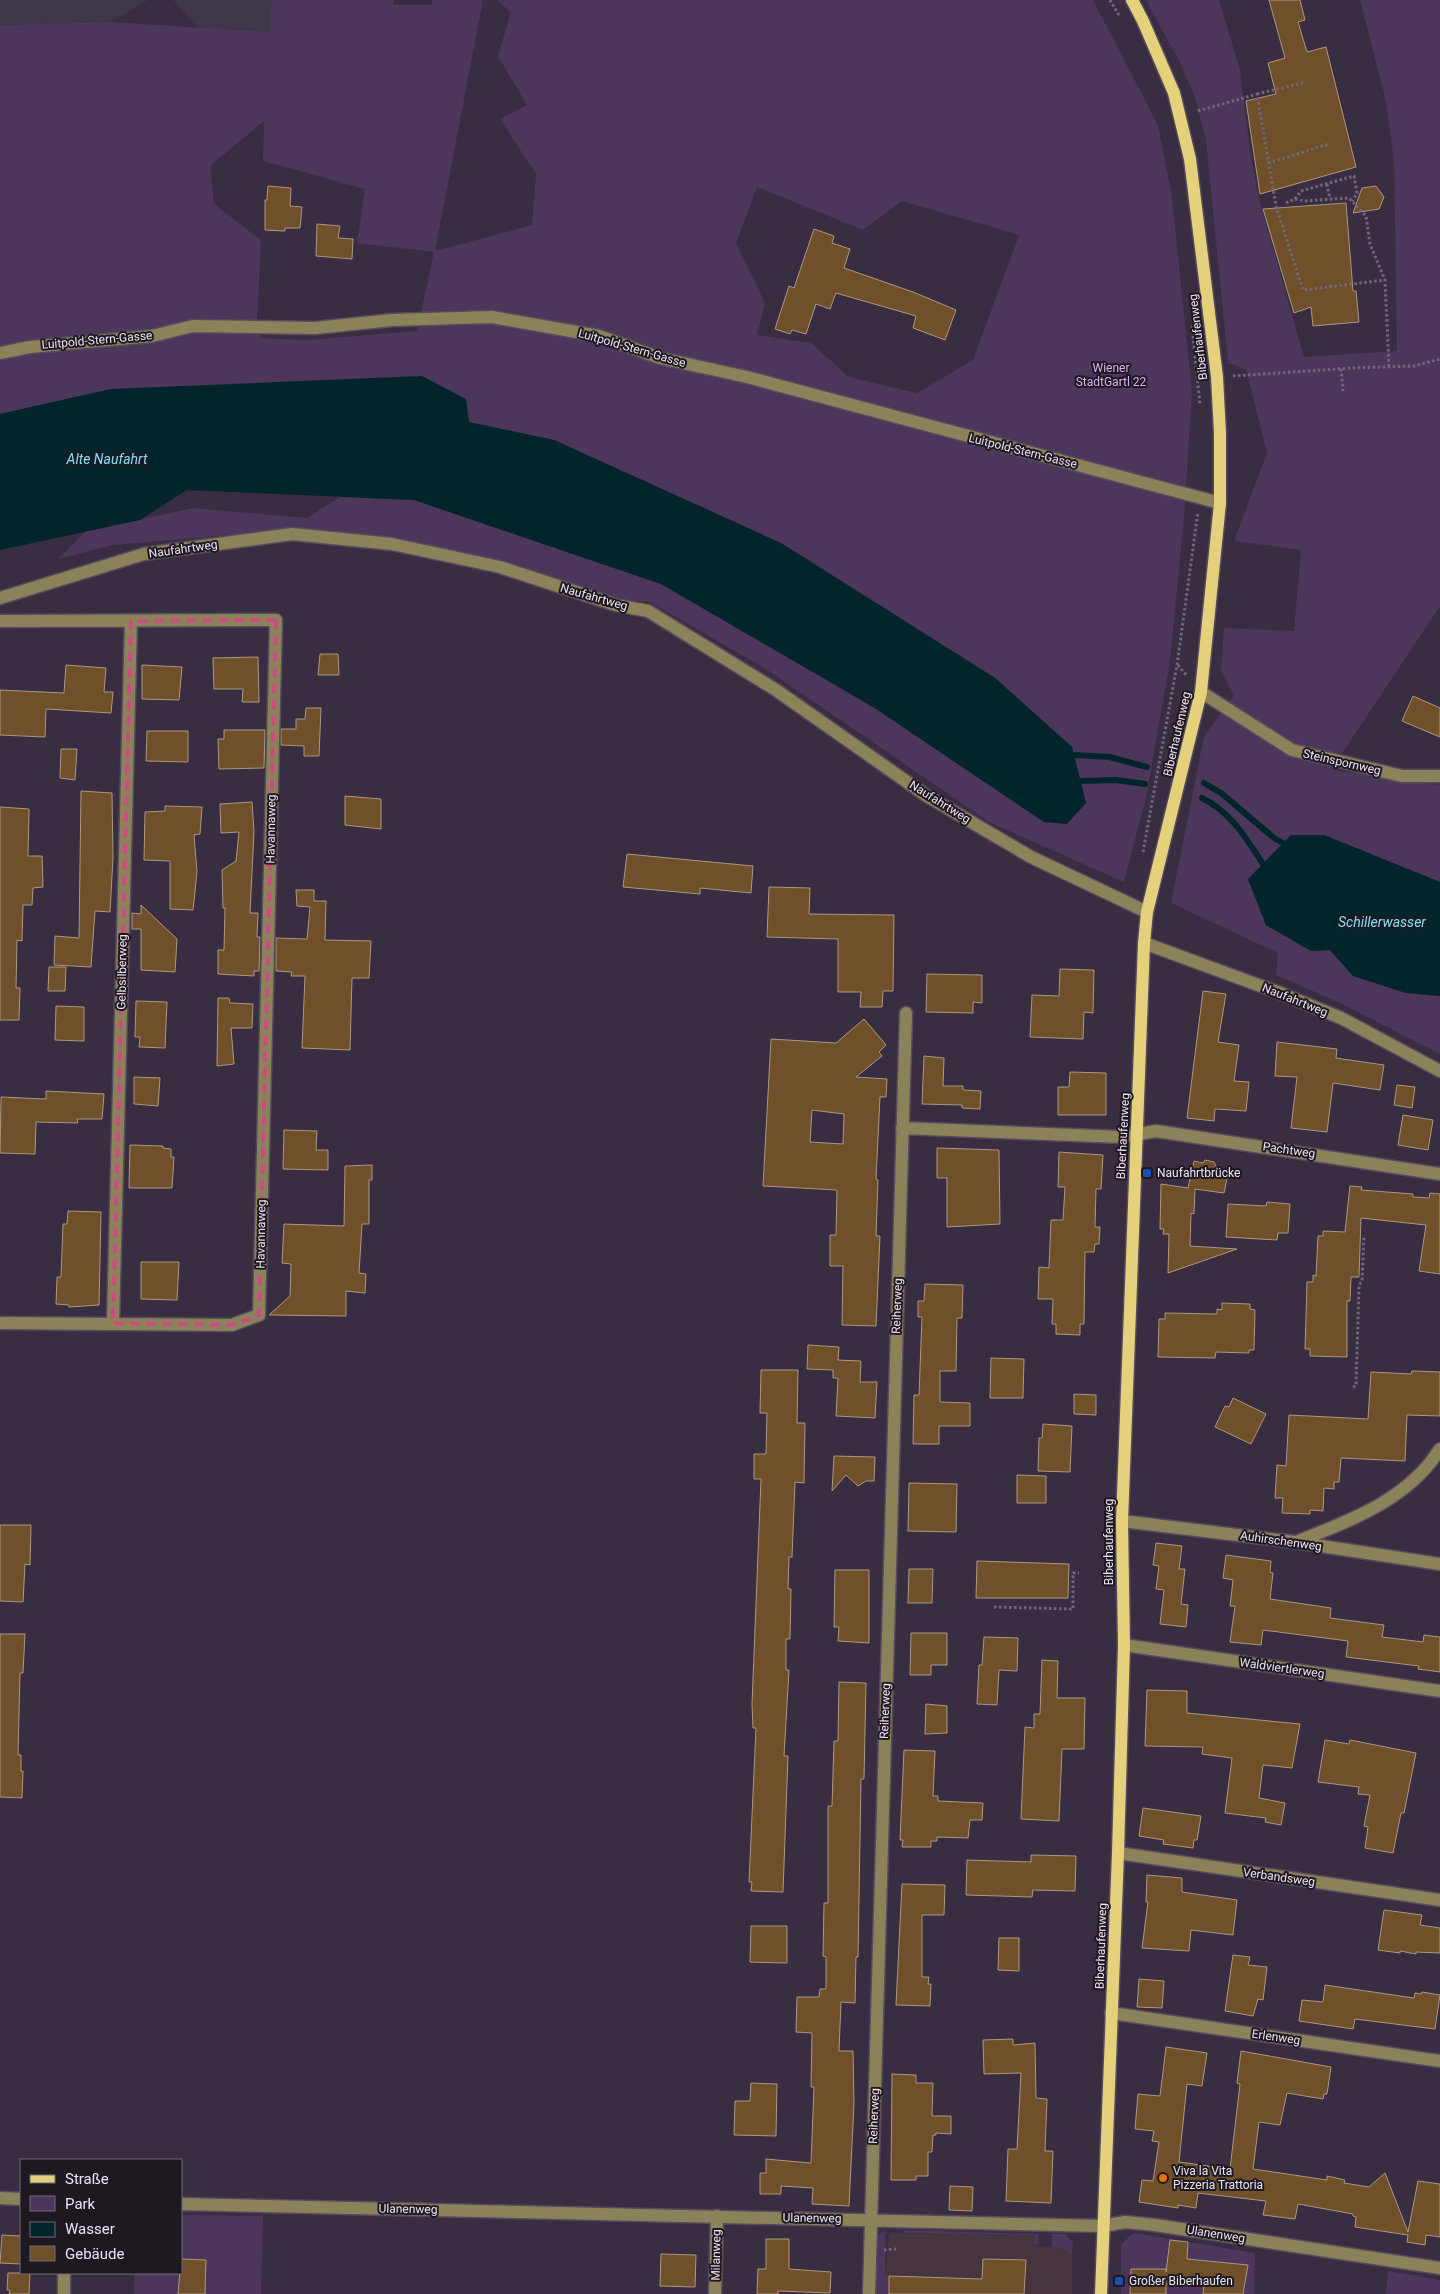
<svg xmlns="http://www.w3.org/2000/svg" width="1440" height="2294" font-family="Roboto,sans-serif">
<style>
.commercial{fill:#46343e}
.industrial{fill:#3d3748}
.green{fill:#4c365b;fill-rule:evenodd}
.water{fill:#02252b}
.lines{fill:none;stroke-linecap:round;stroke-linejoin:round}
.stream{stroke:#02252b;stroke-width:6}
.building{fill:#6f502a;stroke:#ac9881;fill-rule:evenodd}
.minor-casing{stroke:#564a5e;stroke-width:15}
.major-casing{stroke:#564a5e;stroke-width:15}
.path{stroke:#72677a;stroke-width:3;stroke-dasharray:2.5 2.5;stroke-linecap:butt}
.minor{stroke:#8b825a;stroke-width:12}
.major{stroke:#e5d07b;stroke-width:12}
.marked{fill:none;stroke:#cc4b80;stroke-width:4;stroke-dasharray:10 6;stroke-linejoin:round}
.transit-dot{fill:#1a4fb4;stroke:#1e1821;stroke-width:2}
.food-dot{fill:#e8710a;stroke:#1e1821;stroke-width:2}
.labels{text-anchor:middle;dominant-baseline:central;stroke-width:4;stroke-linejoin:round;paint-order:stroke}
.street-label{font-size:12px;fill:#ece4f1;stroke:#1e1821}
.park-label{font-size:12px;fill:#d8b2f3;stroke:#1e1821}
.poi-label{font-size:12px;fill:#ece4f1;stroke:#1e1821;text-anchor:start}
.water-label{font-size:14px;font-style:italic;fill:#7de1f5;stroke:#1e1821}
</style>
<rect width="100%" height="100%" fill="#392d42"/>
<path class="commercial" d="M889,2233L1035,2235V2246L1066,2249L1067,2253L1072,2254V2294H889V2276L885,2277Z"/>
<path class="industrial" d="M0,0H148L111,22L0,25Z
M173,0H272L269,32L198,28Z"/>
<path class="green" d="M272,0H394L393,5H431L433,0H483L435,251L532,225L536,174L500,119L527,105L498,56L511,12L497,0H1093L1158,125L1172,197L1192,393L1184,517L1170,661L1147,793L1124,882L989,822L766,669L648,601H622L498,562L396,538L327,537L302,529L113,545L58,559L86,531L193,508L307,518L340,497L414,500L661,584L873,707L1086,803L1072,747L995,678L781,543L554,440L469,422L111,389L0,414V25L111,22L269,32ZM264,121L263,161L365,189L357,243L434,252L417,331L307,340L261,338L257,321L261,240L214,204L210,166ZM757,187L863,230L902,201L1019,235L973,360L917,393L849,377L811,343L757,335L765,303L736,243Z
M1146,0H1219L1240,70L1250,151L1259,199L1304,357L1397,351L1394,161L1386,101L1360,0H1440V606L1331,770L1440,785V882L1324,835L1248,880L1266,925L1311,951L1330,950L1353,976L1406,993L1440,995V1054L1338,1002L1276,975L1278,953L1171,903L1204,736L1234,695L1221,671L1224,628L1294,631L1301,550L1234,541L1267,453L1246,369L1228,363L1206,140L1194,94L1179,61Z
M181,2215L263,2216L261,2294H134V2273H181Z
M886,2230L885,2277L889,2276V2294H875L876,2240L878,2235Z
M903,2230L1038,2234V2244L1035,2246V2235L904,2233Z
M1134,2233L1255,2253L1254,2294H1121V2244Z
M1052,2234H1065L1073,2243L1072,2254L1067,2253L1066,2249L1052,2247Z
M1388,2271L1440,2280V2294H1386Z"/>
<path class="water" d="M422,376L466,399L469,422L554,440L781,543L995,678L1072,747L1086,803L1067,824L1044,822L873,707L661,584L414,500L187,490L140,520L0,550V414L111,389Z
M1291,835H1324L1440,882V996L1406,993L1353,976L1330,950L1311,951L1266,925L1248,879Z"/>
<g class="lines">
<path class="stream" d="M1074,755L1110,757L1147,767
M1080,781L1116,780L1145,784
M1204,783L1221,793L1274,838L1283,843
M1202,798C1231,812 1246,838 1263,864"/>
</g>
<path class="building" d="M1269,0H1300L1305,20L1298,22L1307,52L1326,47L1356,167L1260,194L1246,101L1276,94L1268,63L1285,58Z
M268,186L291,188L290,206L302,207L300,228H285V231L265,230V200H267Z
M1376,186L1384,197L1379,209L1353,213L1362,188Z
M1346,203L1353,291H1356L1359,322L1313,326L1311,307L1294,313L1263,209Z
M317,224L340,226L338,238L353,239L352,259L316,256Z
M814,229L834,236L832,243L850,249L844,268L913,292L956,310L945,340L913,328L916,316L836,293L830,309L816,304L806,334L792,330L790,334L775,329L789,286L794,288Z
M320,654H338L339,675H318Z
M258,657L259,702H242L243,689H214L213,658Z
M66,665L106,668L104,692H113L111,713L46,709L45,737L0,735V690L64,693Z
M142,665L182,667L179,700L142,699Z
M1413,696L1440,708V737L1402,721Z
M306,708H321L319,756H304V746L281,745V729H296V719H305Z
M224,730H265L264,768L219,769L218,739H224Z
M147,731H188V762L146,761Z
M61,749H77L75,780L60,778Z
M81,791L112,793L113,858L110,912L95,911L91,967L54,965L55,936L79,938Z
M345,796L381,799V829L345,825Z
M252,802L254,831L250,913H258L257,937H260L259,971H254V976L218,974V950H224L225,908H223L222,870L236,861L239,832L221,833L220,804Z
M165,806L202,807L200,834L194,835L197,872L193,910L170,909V861L144,860L145,812L165,811Z
M0,807L29,809L28,856H42L43,887L33,888L32,905H23L22,941L17,940L16,988H20L19,1020H0Z
M627,854L753,866L751,893L700,888V894L623,887Z
M769,887L810,888L809,914L894,915L893,991H883L882,1007H860L861,992H838V939L767,937Z
M296,890H314V901H326L325,940L371,941L369,978H352L350,1050L302,1048L305,976H291L292,972L276,971V938L307,939L310,907L297,906Z
M141,905L177,939L175,972L141,970V929H132V913L141,914Z
M49,967H66L65,991H48Z
M1060,969L1094,970L1093,1013L1084,1012L1083,1039L1030,1037L1032,995L1059,996Z
M927,974L982,975V1003L973,1002V1013L926,1012Z
M1203,991L1226,994L1218,1042L1239,1045L1234,1081L1249,1082L1246,1111L1215,1109L1214,1121L1187,1118Z
M218,998H229L230,1003L253,1004L252,1028H231L234,1064L217,1066Z
M136,1001L167,1002L165,1048L139,1047L140,1037H135Z
M56,1006L84,1007V1041L55,1040Z
M864,1019L886,1045L879,1052L882,1056L856,1077L887,1079L886,1097H880L876,1179L878,1180L876,1236H880L876,1326L842,1325L843,1266H830V1235H836L837,1190L763,1186L771,1039L836,1043ZM812,1110L844,1114L843,1144L810,1142Z
M1277,1042L1337,1049L1336,1058L1384,1065L1380,1090L1333,1083L1327,1132L1291,1128L1297,1077L1275,1076Z
M924,1056L944,1058L943,1086H963V1090L981,1091L980,1109L962,1108V1105L922,1104Z
M1070,1072L1106,1073V1115H1058V1087H1069Z
M134,1077L160,1078L158,1106L134,1104Z
M1397,1085L1415,1087L1412,1108L1394,1105Z
M46,1091L104,1094L102,1119H77L78,1123L36,1122L35,1154L0,1153L1,1097L46,1099Z
M1403,1115L1433,1120L1428,1150L1398,1145Z
M284,1130L317,1131L316,1150H328V1170L283,1169Z
M130,1145L163,1146V1148L171,1149V1157H174L172,1188H129Z
M937,1148L999,1150L1000,1224L947,1227V1178H937Z
M1059,1152L1103,1155L1101,1189H1096L1095,1227H1100L1099,1244H1095L1094,1252H1085L1084,1324H1080V1335L1056,1334V1324H1052L1053,1299H1038L1039,1267L1049,1268L1051,1220H1063L1065,1187H1058Z
M1205,1160L1214,1162L1219,1173L1228,1174L1224,1193L1195,1189L1194,1214L1191,1213L1190,1246L1237,1249L1168,1273L1169,1234H1163L1164,1229H1160L1161,1184L1188,1188L1194,1161L1203,1163Z
M372,1165V1180H369V1224H362L359,1273L366,1274L365,1293L346,1291V1316L269,1315L290,1296L291,1264L282,1263L284,1224L344,1226L345,1166Z
M1350,1186L1362,1187L1361,1190L1413,1194V1197L1429,1198L1430,1193L1440,1194V1274L1419,1271L1426,1225L1361,1218L1359,1277H1351L1350,1301H1347V1357L1310,1356V1349H1305L1307,1282H1313V1275L1316,1276L1318,1236H1323V1231L1345,1232Z
M1267,1202L1290,1204L1288,1233H1278L1277,1240L1226,1237L1228,1204L1266,1206Z
M68,1211L101,1212L99,1305L69,1307V1305L56,1304L57,1277H61L63,1224H67Z
M141,1262H179L177,1300L141,1299Z
M925,1284L963,1285L962,1318H957L956,1371H940V1402L970,1403V1426H939V1444H913L914,1395H919L922,1317H918V1301H924Z
M1222,1303L1250,1304V1309L1255,1310L1254,1350H1249V1353L1216,1352L1215,1358L1158,1357L1159,1319H1165V1313L1217,1314V1309L1222,1310Z
M808,1345L839,1347L838,1360L861,1361L860,1382H877L875,1418L836,1416L838,1378H833V1370L807,1369Z
M991,1358L1024,1359L1023,1398H990Z
M761,1370H798L797,1423H805L804,1483L795,1482L792,1557H789L788,1589H791L790,1639H786V1670H789L784,1756H788L783,1892L751,1891L752,1882H749L756,1728H753L752,1704L761,1479H754V1454H766L767,1413H760Z
M1412,1371L1440,1372V1416L1407,1415L1405,1461L1341,1458L1339,1482H1334V1489L1324,1488L1323,1511L1310,1510V1514L1282,1513L1283,1498H1275L1277,1465L1286,1466L1289,1415L1368,1419L1371,1372L1411,1374Z
M1074,1394L1096,1395V1415L1074,1414Z
M1233,1398L1266,1414L1251,1444L1215,1427L1225,1406L1229,1407Z
M1043,1424L1072,1426L1070,1472L1038,1471L1039,1438H1042Z
M834,1456L875,1457L874,1481H866L858,1486L846,1475L832,1491Z
M1017,1475L1046,1476V1503H1017Z
M909,1483L957,1484L956,1532L908,1531Z
M0,1525H31L30,1565L25,1564L23,1602L0,1601Z
M1156,1543L1182,1546L1179,1569H1185L1181,1604L1188,1605L1186,1627L1160,1624L1164,1590L1156,1589L1159,1566L1153,1565Z
M1226,1555L1271,1561L1270,1572L1273,1573L1270,1599L1331,1608L1330,1618L1384,1625L1382,1637L1423,1642L1424,1635L1440,1637V1672L1418,1669L1419,1666L1346,1657L1348,1641L1263,1630L1261,1645L1230,1642L1235,1606H1230L1233,1580L1223,1578Z
M977,1561L1069,1564L1068,1598H976Z
M909,1569H933L932,1603H908Z
M835,1570H869V1643L838,1641L839,1627H834Z
M911,1633H947V1665H931V1675H910Z
M0,1634H25L23,1673H20L18,1755H21V1771H23L22,1798L0,1797Z
M984,1637L1018,1638L1017,1671L999,1670L997,1705L977,1704L979,1665H982Z
M1042,1660L1058,1661L1057,1698H1085L1084,1749H1062L1059,1821L1021,1819L1025,1727L1034,1728V1714H1040Z
M839,1682L866,1683L864,1779H861L858,1957H856L855,2003L841,2002L839,2051H853L854,2104L849,2206L812,2204L813,2188L781,2186V2194H760V2173H766V2159L811,2163L814,2087H811L812,2033L796,2032L797,1997H819L820,1989H826V1957L823,1956L824,1903H828V1806H832L834,1741H838Z
M1147,1690L1187,1691V1713L1300,1724L1292,1768L1263,1765L1259,1798L1285,1803L1281,1825L1265,1822L1266,1818L1225,1813L1232,1758L1202,1754L1203,1747L1145,1746Z
M926,1704L947,1706V1733L925,1734Z
M1325,1740L1349,1744L1350,1740L1416,1753L1404,1813H1401L1393,1853L1365,1848L1368,1827L1364,1826L1370,1795L1358,1794L1359,1787L1318,1782Z
M904,1750L935,1751L933,1796H938V1801L983,1803L982,1820H970L968,1838L937,1837V1841H931V1847H902L903,1840H900Z
M1143,1808L1201,1816L1197,1840H1194L1193,1848L1163,1844L1164,1840L1139,1836Z
M1031,1855L1076,1856L1075,1891L1033,1890L1032,1897L966,1895L967,1860L1031,1862Z
M1147,1875L1182,1878V1892L1237,1900L1233,1935L1191,1930L1189,1951L1142,1948L1148,1902H1146Z
M902,1884L945,1885L944,1915H922V1977H929L928,1984H931L930,2006L896,2005Z
M1384,1910L1422,1915L1420,1925L1440,1928V1953L1416,1952V1954L1400,1951V1953L1378,1950Z
M751,1926H787V1963L750,1962Z
M999,1938H1019V1971L998,1970Z
M1233,1955L1250,1957L1248,1965L1267,1967L1263,2000L1258,1999L1253,2016L1225,2011Z
M1139,1979L1164,1981L1162,2008L1137,2007Z
M1325,1985L1414,1998L1415,1993L1421,1994L1422,1992L1440,1995L1435,2029L1355,2019L1353,2029L1299,2021L1302,2000L1323,2002Z
M1013,2039V2045L1035,2043L1036,2098L1047,2099L1045,2151H1053L1051,2203L1006,2201L1008,2149H1017L1021,2073L984,2074L983,2040Z
M1166,2047L1207,2053L1202,2086L1187,2084L1179,2162L1230,2169L1240,2084L1237,2083L1241,2051L1331,2067L1327,2094H1324L1323,2099L1287,2093L1280,2125L1259,2122L1253,2169L1327,2180V2176L1345,2180L1344,2183L1369,2187L1385,2173L1408,2232L1418,2181L1440,2184V2237L1426,2235L1425,2245L1407,2242L1408,2235L1355,2227L1356,2217L1353,2216V2214L1298,2204L1295,2219L1263,2215L1266,2201L1198,2193L1196,2208L1178,2205V2208L1139,2202L1142,2180L1153,2181L1159,2142L1152,2141L1154,2131L1135,2129L1138,2094L1160,2096Z
M892,2074L916,2075V2083H933L932,2116H951V2134L936,2133V2135H933L932,2152H928V2176H916V2180H891Z
M751,2083L777,2084L776,2136L734,2135L735,2101H750Z
M950,2186L973,2187L972,2211L949,2210Z
M2,2235L21,2236V2264L0,2263Z
M766,2239H789V2269L831,2272L830,2293L778,2291V2294H757L758,2269H766Z
M1170,2240L1188,2242L1187,2259L1248,2265L1243,2294H1203L1204,2284H1166V2294H1130L1131,2269H1166V2272Z
M661,2254L696,2255L695,2287L660,2286Z
M181,2259L206,2260L205,2294H178Z
M983,2259L1026,2260L1024,2294H889V2276L982,2279Z
M8,2273H30L29,2294H9L10,2290H7Z"/>
<g class="lines">
<g class="minor-casing">
<path id="minor" d="M0,353L30,347L152,336L193,326L315,328L392,320L492,317L599,336L660,358L747,377L1220,503
M0,598L144,554L292,534L392,544L500,567L616,605L648,611L776,690L927,796L1031,857L1147,912
M0,621L276,620L259,1315L232,1325L0,1323
M1201,692L1292,750L1402,776H1440
M1144,943L1280,993L1341,1018L1440,1071
M902,1128L1122,1137L1156,1131L1440,1174
M113,1323L131,621
M1122,1521L1295,1542L1440,1564
M1296,1542C1349,1521 1408,1500 1440,1449
M1124,1645L1440,1691
M1118,1853L1440,1900
M1111,2013L1440,2061
M0,2198L21,2199
M181,2204L1103,2226L1125,2222L1155,2225L1440,2268
M64,2294V2273
M715,2294L717,2216
M869,2294L906,1013"/>
</g>
<g class="major-casing">
<path id="major" d="M1101,2294L1118,1853L1124,1645L1122,1521L1144,943L1147,912L1201,692L1220,503V433L1217,377L1190,159L1174,93L1143,21L1132,0"/>
</g>
<path class="path" d="M1110,0L1120,17
M1257,94L1306,82
M1198,111L1257,94L1276,206L1303,290L1385,280L1389,367
M1268,163L1329,144
M1327,184L1330,199
M1295,199L1301,191L1354,176L1357,193L1352,201
M1286,203L1295,199L1304,201L1349,198L1366,216L1370,244L1385,280
M1192,326L1200,404
M1341,369L1343,391
M1233,376L1352,368L1414,366L1440,359
M1178,665L1187,676
M1143,852L1177,665L1198,512
M1353,1387L1356,1386L1359,1285L1362,1281L1364,1235
M994,1607L1073,1609V1573H1079
M884,2250L896,2249"/>
<use href="#minor" class="minor"/>
<use href="#major" class="major"/>
</g>
<path class="marked" d="M276,620L259,1315L232,1325L113,1323L131,621Z"/>
<g class="transit-dot">
<rect x="1142" y="1168" width="10" height="10" rx="2.5"/>
<rect x="1114" y="2276" width="10" height="10" rx="2.5"/>
</g>
<circle class="food-dot" cx="1163" cy="2178" r="5"/>
<g class="labels">
<g class="street-label">
<text transform="translate(1198 337) rotate(-97)">Biberhaufenweg</text>
<text transform="translate(97 340) rotate(-5)">Luitpold-Stern-Gasse</text>
<text transform="translate(632 348) rotate(16)">Luitpold-Stern-Gasse</text>
<text transform="translate(1023 451) rotate(14)">Luitpold-Stern-Gasse</text>
<text transform="translate(183 549) rotate(-8)">Naufahrtweg</text>
<text transform="translate(594 597) rotate(16)">Naufahrtweg</text>
<text transform="translate(1177 734) rotate(-77)">Biberhaufenweg</text>
<text transform="translate(1342 762) rotate(13)">Steinspornweg</text>
<text transform="translate(940 802) rotate(32)">Naufahrtweg</text>
<text transform="translate(271 829) rotate(-89)">Havannaweg</text>
<text transform="translate(122 972) rotate(-89)">Gelbsilberweg</text>
<text transform="translate(1295 1000) rotate(22)">Naufahrtweg</text>
<text transform="translate(1123 1136) rotate(-87)">Biberhaufenweg</text>
<text transform="translate(1289 1150) rotate(8)">Pachtweg</text>
<text transform="translate(261 1234) rotate(-89)">Havannaweg</text>
<text transform="translate(897 1306) rotate(-88)">Reiherweg</text>
<text transform="translate(1281 1541) rotate(8)">Auhirschenweg</text>
<text transform="translate(1109 1542) rotate(-90)">Biberhaufenweg</text>
<text transform="translate(1282 1668) rotate(8)">Waldviertlerweg</text>
<text transform="translate(885 1711) rotate(-88)">Reiherweg</text>
<text transform="translate(1279 1877) rotate(8)">Verbandsweg</text>
<text transform="translate(1101 1946) rotate(-88)">Biberhaufenweg</text>
<text transform="translate(1276 2037) rotate(8)">Erlenweg</text>
<text transform="translate(874 2116) rotate(-88)">Reiherweg</text>
<text transform="translate(408 2209) rotate(1)">Ulanenweg</text>
<text transform="translate(812 2218) rotate(1)">Ulanenweg</text>
<text transform="translate(1216 2234) rotate(9)">Ulanenweg</text>
<text transform="translate(716 2255) rotate(-89)">Milanweg</text>
</g>
<g class="park-label">
<text x="1111" y="368">Wiener<tspan x="1111" dy="14">StadtGartl 22</tspan></text>
</g>
<g class="poi-label">
<text x="1157" y="1173">Naufahrtbrücke</text>
<text x="1173" y="2171">Viva la Vita<tspan x="1173" dy="14">Pizzeria Trattoria</tspan></text>
<text x="1129" y="2281">Großer Biberhaufen</text>
</g>
<g class="water-label">
<text x="107" y="459">Alte Naufahrt</text>
<text x="1382" y="922">Schillerwasser</text>
</g>
</g>
<rect x="20" y="2159" width="162" height="115" fill="#1e1821" stroke="#706a74"/>
<rect x="30" y="2175" width="25" height="8" fill="#e5d07b" stroke="#706a74"/>
<text x="65" y="2184" font-size="15" fill="#ece4f1">Straße</text>
<rect x="30" y="2196" width="25" height="15" fill="#4c365b" stroke="#706a74"/>
<text x="65" y="2209" font-size="15" fill="#ece4f1">Park</text>
<rect x="30" y="2222" width="25" height="15" fill="#02252b" stroke="#706a74"/>
<text x="65" y="2234" font-size="15" fill="#ece4f1">Wasser</text>
<rect x="30" y="2246" width="25" height="15" fill="#6f502a" stroke="#706a74"/>
<text x="65" y="2259" font-size="15" fill="#ece4f1">Gebäude</text>
</svg>
